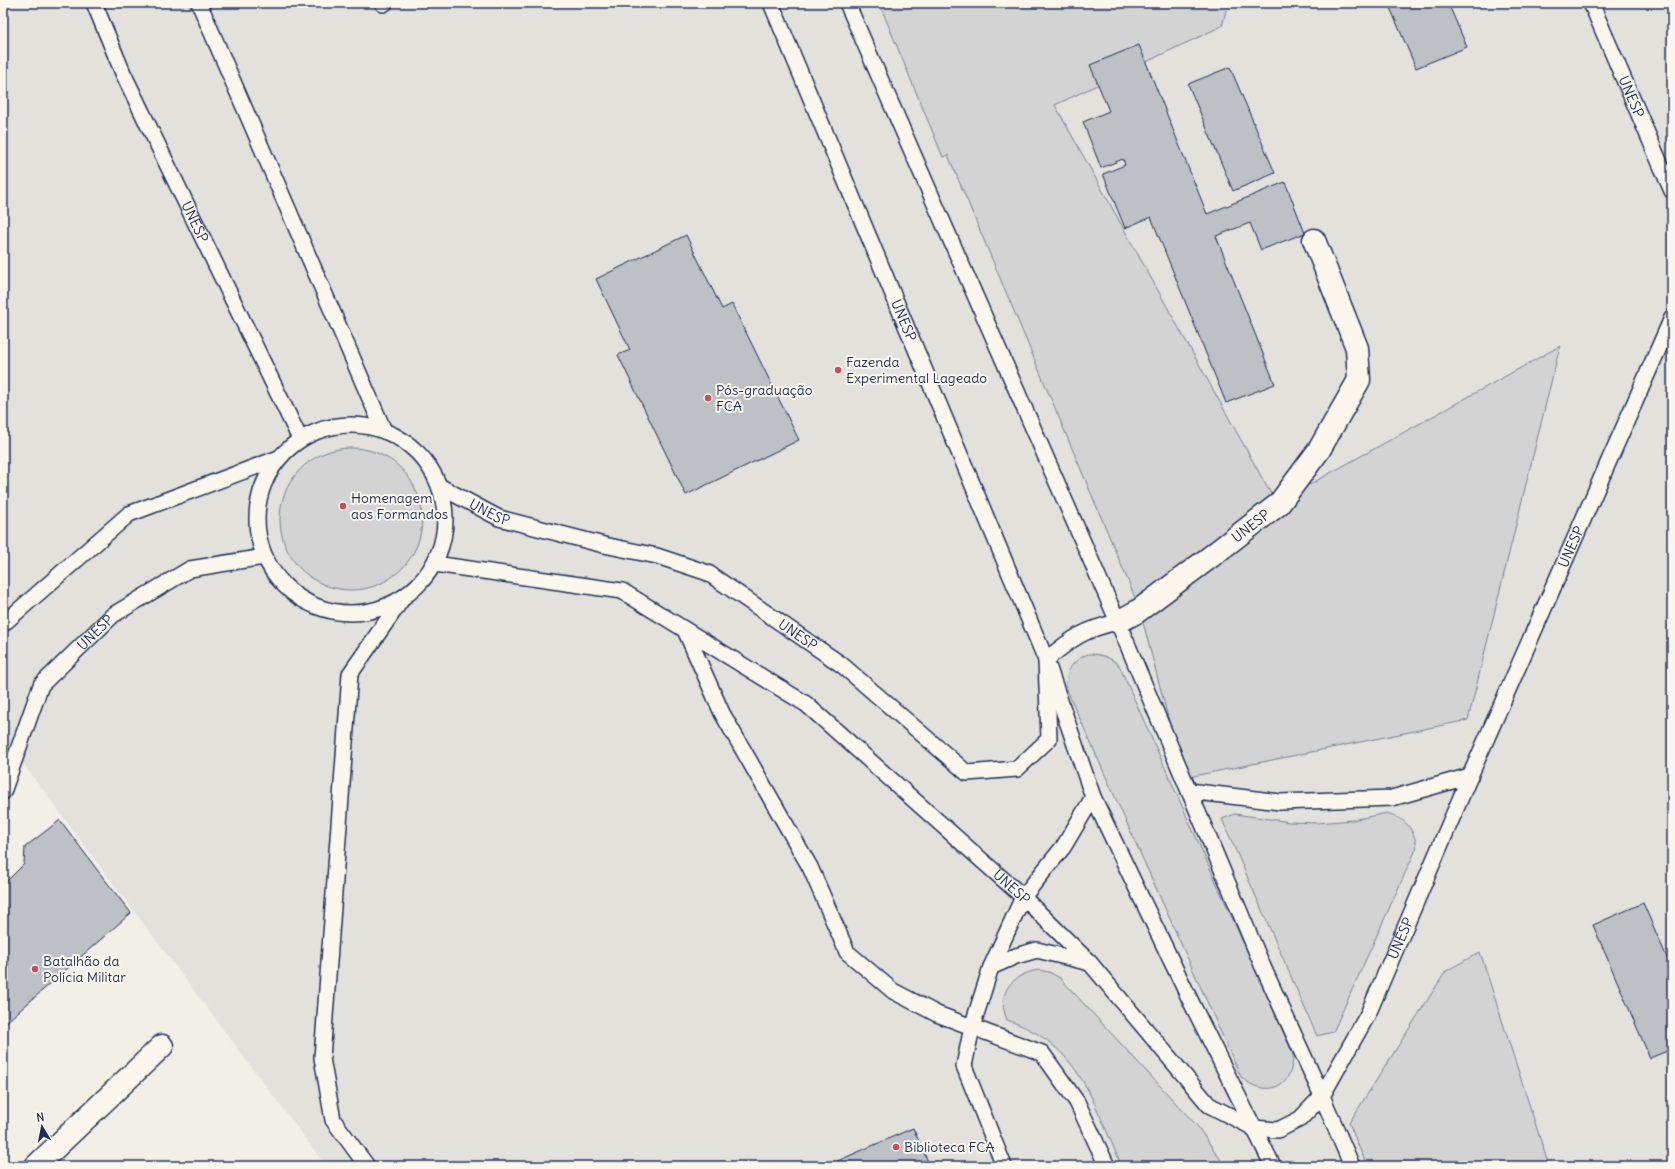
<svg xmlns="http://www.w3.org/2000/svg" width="1675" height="1169" font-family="Delius,sans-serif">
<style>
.built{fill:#e2e1dc}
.green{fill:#d2d3d2;stroke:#768198}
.building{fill:#bdc0c4;stroke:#1b2f5e}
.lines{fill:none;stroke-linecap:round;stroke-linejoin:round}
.service-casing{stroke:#1b2f5e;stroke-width:18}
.minor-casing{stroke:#1b2f5e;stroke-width:25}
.service{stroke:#fbf7ec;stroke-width:15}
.minor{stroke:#fbf7ec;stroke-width:22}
.poi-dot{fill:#d1495b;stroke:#fbf7ec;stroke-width:1.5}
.labels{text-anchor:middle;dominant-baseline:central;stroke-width:4;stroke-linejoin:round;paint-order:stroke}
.street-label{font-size:14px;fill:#1b2f5e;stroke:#fbf7ec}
.poi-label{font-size:14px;fill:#1b2f5e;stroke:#fbf7ec;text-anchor:start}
</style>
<rect width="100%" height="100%" fill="#f2efe6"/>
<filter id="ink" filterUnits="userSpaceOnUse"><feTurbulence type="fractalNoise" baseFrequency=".025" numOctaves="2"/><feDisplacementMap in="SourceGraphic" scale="8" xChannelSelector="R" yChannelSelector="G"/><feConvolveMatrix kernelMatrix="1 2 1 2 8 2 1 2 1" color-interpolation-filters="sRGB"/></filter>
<g filter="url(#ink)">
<path class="built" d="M3,3H1672V1166H326L3,737Z"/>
<path class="green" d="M879,3H1228L1222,26L1055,105L1276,503L1560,346L1468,720L1184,778L1139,607L948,155L943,157Z
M280 519a71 71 0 1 1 142 0a71 71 0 1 1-142 0Z
M1088,654C1102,654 1109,657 1119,665L1293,1054C1294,1088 1265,1099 1241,1077L1066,688C1066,670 1072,661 1088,654Z
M1387,813C1405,818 1414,829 1417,847L1333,1032L1317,1036L1222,819L1235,814L1290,822L1318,823L1352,820Z
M1480,952L1549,1166H1367L1349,1123L1446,971Z
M1038,970L1049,972L1060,978L1198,1127L1225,1166H1122C1092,1102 1081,1045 1007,1020C996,993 1011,975 1038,970Z"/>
<path class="building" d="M1388,3H1448L1467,47L1416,68Z
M1139,45L1207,214L1285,182L1305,233L1261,250L1250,223L1216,236L1275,384L1226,403L1151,217L1125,228L1103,174L1125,165L1123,159L1101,168L1083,122L1109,111L1090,65Z
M1230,67L1275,173L1233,191L1188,84Z
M686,235L722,309L732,304L799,440L686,495L618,355L630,350L596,279Z
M60,820L98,871L131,913L3,1025V885L24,864L25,847Z
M1643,903L1672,969V1049L1650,1058L1593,925Z
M913,1128L930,1166H826Z"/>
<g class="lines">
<g class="service-casing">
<g id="service">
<path id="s1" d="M94,3L123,73L300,439"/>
<path d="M199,3L384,431"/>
<path id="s2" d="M771,3L1046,660L1093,797L1192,1004L1273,1166"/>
<path d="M847,3L1118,622L1263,967L1322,1096L1352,1166"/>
<path id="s3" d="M1591,3L1672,191"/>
<path d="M383,4L385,3"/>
<circle cx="351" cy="519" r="94"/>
<path id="s4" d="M441,487L499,518L604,545L657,556L708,573L842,665L967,773L1017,769L1049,739L1046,660C1072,638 1085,629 1118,622"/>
<path id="s5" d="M435,564L622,591L806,704L1023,897L1090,963L1209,1105L1254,1128L1278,1130L1300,1119L1322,1096L1368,1014L1470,776L1672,318"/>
<path d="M3,624L129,514L279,458"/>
<path d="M685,630L722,713L810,867L847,952L893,991L937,1014L1042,1053L1077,1102L1107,1166"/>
<path d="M1189,791L1280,802L1392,798L1470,776"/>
<path id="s6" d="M3,792L41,685L113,615L190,569L264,557"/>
<path d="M991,967L1016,956L1037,950L1090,963"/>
<path d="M367,1166L333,1120L322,1058L350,674L402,599"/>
<path d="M1004,1166L964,1066L972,1027L991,967L1023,897L1064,846L1093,797"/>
</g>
</g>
<g class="minor-casing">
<g id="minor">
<path id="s7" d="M1118,622L1138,611L1209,558L1279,504L1319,450L1359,380L1357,348L1314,240"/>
<path d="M36,1166L162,1046"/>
</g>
</g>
<use href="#service" class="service"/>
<use href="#minor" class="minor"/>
</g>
</g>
<g class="poi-dot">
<circle cx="838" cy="370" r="4"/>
<circle cx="708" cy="398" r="4"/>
<circle cx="343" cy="506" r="4"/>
<circle cx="35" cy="969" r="4"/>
<circle cx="896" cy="1147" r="4"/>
</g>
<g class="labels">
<g class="street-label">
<text stroke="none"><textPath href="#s3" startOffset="102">UNESP</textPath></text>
<text stroke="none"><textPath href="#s1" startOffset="241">UNESP</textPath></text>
<text stroke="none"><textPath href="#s2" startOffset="344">UNESP</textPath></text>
<text stroke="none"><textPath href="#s4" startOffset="55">UNESP</textPath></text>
<text stroke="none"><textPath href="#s7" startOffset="164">UNESP</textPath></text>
<text stroke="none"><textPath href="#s5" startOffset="1709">UNESP</textPath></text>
<text stroke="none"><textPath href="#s6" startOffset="189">UNESP</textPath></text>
<text stroke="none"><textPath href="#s4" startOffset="391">UNESP</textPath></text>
<text stroke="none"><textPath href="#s5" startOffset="680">UNESP</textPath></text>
<text stroke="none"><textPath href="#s5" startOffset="1282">UNESP</textPath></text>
</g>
<g class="poi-label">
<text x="846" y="362">Fazenda<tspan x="846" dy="16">Experimental Lageado</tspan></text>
<text x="716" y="390">Pós-graduação<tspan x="716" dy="16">FCA</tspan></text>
<text x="351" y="498">Homenagem<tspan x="351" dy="16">aos Formandos</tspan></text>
<text x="43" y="961">Batalhão da<tspan x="43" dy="16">Polícia Militar</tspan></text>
<text x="904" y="1147">Biblioteca FCA</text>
</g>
</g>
<rect width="1675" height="1169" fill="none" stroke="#fbf7ec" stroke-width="16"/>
<rect x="8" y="8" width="1659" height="1153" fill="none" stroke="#1b2f5e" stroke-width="1.5" filter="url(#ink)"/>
<g transform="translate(42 1127) rotate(350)" stroke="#fbf7ec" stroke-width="3" paint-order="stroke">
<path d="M0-3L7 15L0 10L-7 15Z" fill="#1b2f5e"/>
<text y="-6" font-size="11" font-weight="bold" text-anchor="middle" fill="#1b2f5e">N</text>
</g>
</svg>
